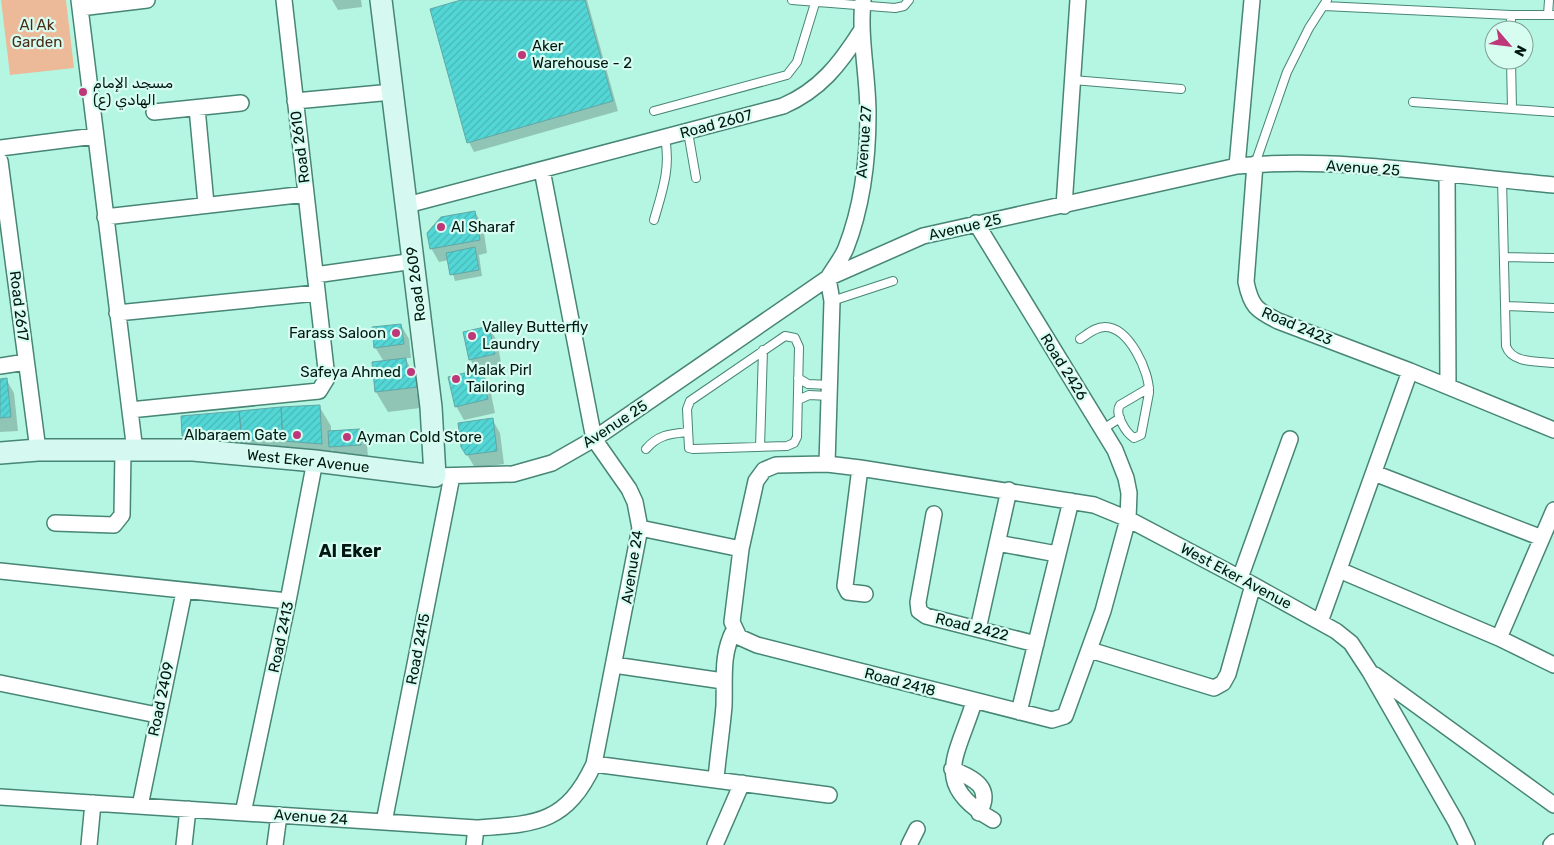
<svg xmlns="http://www.w3.org/2000/svg" width="1554" height="845" font-family="Rubik,Vazirmatn,sans-serif">
<style>
.park{fill:#edba99}
.shadow{fill:#0003;fill-rule:evenodd}
.building{fill:url(#building-hatch);stroke:#62a7a6}
.lines{fill:none;stroke-linecap:round;stroke-linejoin:round}
.lane-casing{stroke:#478575;stroke-width:10}
.street-casing{stroke:#478575;stroke-width:18}
.secondary-casing{stroke:#478575;stroke-width:24}
.lane{stroke:#fff;stroke-width:8}
.street{stroke:#fff;stroke-width:15}
.secondary{stroke:#d5f9f0;stroke-width:21}
.poi-dot{fill:#be3879;stroke:#d7fdf1;stroke-width:2}
.labels{text-anchor:middle;dominant-baseline:central;stroke-width:4.5;stroke-linejoin:round;paint-order:stroke}
.park-label{font-size:15px;fill:#4b2c16;stroke:#d7fdf1}
.poi-label{font-size:15px;fill:#001711;stroke:#d7fdf1;text-anchor:start}
.street-label{font-size:15px;fill:#001711;stroke:#d7fdf1}
.quarter-label{font-size:18px;font-weight:bold;fill:#001711;stroke:#d7fdf1}
</style>
<defs>
<pattern id="building-hatch" width="6" height="6" patternUnits="userSpaceOnUse" patternTransform="scale(1.25)"><rect width="6" height="6" fill="#53d7d6"/><path d="M-1 1l2-2M0 6l6-6M5 7l2-2" fill="none" stroke="#47b8b7"/></pattern>
</defs>
<rect width="100%" height="100%" fill="#b5f6e3"/>
<path class="park" d="M1,0H66L74,68L10,75Z"/>
<path class="shadow" d="M332,0H361L362,7L338,10Z
M466,0H587L618,111L474,152L469,142Z
M475,212L483,226L487,253L479,255L482,276L455,281L449,260L439,262L431,248Z
M401,325L409,339L411,358H405L411,369H415L427,389L428,407L388,412L376,392L373,363L384,362L375,347L373,328ZM416,382L419,385V393L417,394Z
M489,328L497,341L502,368L482,372L489,384L495,413L464,420L456,406L477,371L470,359Z
M6,379L14,393L18,431L0,432V380Z
M319,406L331,426V432L359,430L367,444L368,458L338,460L332,449L333,464L195,456L183,436Z
M492,419L500,433L504,464L475,468L462,446Z"/>
<path class="building" d="M461,0H585L613,101L467,143L430,9Z
M475,211L480,240L430,249L427,233L441,217Z
M475,247L479,270L450,275L446,253Z
M401,324L404,344L374,348L372,327Z
M489,326L495,354L469,360L463,332Z
M406,358L407,368H416L418,387L375,392L372,362Z
M481,369L488,399L455,407L448,377Z
M7,378L11,417L0,418V379Z
M320,405L322,444L283,441L281,407Z
M281,407L283,441L242,440L239,411Z
M239,411L242,440L182,436L181,416Z
M493,418L497,451L466,455L461,447L458,423Z
M360,429L361,445L329,447L328,431Z"/>
<g class="lines">
<g class="lane-casing">
<path id="lane" d="M792,0L895,8L904,6L909,0
M1324,6L1511,15H1554
M1511,15V30
M1548,15L1549,0
M1511,60L1512,109
M1073,80L1181,89
M1413,102L1554,112
M654,111L787,75L797,62L816,0
M688,132L696,178
M1255,164L1287,72L1309,28L1327,0
M1502,179L1506,346C1512,364 1539,361 1554,363
M654,220C662,192 671,168 665,138
M1505,257L1554,258
M832,301L893,281
M1506,306L1554,308
M785,336L795,338L799,347L797,437L794,443L787,446L693,449L689,448L687,409L690,401Z
M1080,339C1088,334 1095,327 1105,327C1129,327 1150,372 1149,393L1141,435L1134,438C1126,433 1114,414 1120,405L1149,388
M798,378L808,384L830,385
M798,400L809,395L829,396
M1103,429L1120,418
M760,447L763,350
M646,449C658,435 669,434 687,432"/>
</g>
<g class="street-casing">
<path id="street" d="M79,0L135,451
M80,8L147,0
M295,101L392,92
M197,108L206,204
M154,112L241,103
M0,148L95,136
M0,161L38,450
M1255,164L1246,282C1251,306 1256,310 1278,321L1410,371L1554,430
M1237,166L1252,0
M1447,174L1448,386
M407,205L783,106C820,90 840,64 861,31
M1064,206L1078,0
M105,217L306,194
M976,223L1115,450L1126,478L1129,493L1128,519L1103,611L1065,716L1052,720L757,645L739,637L732,622L741,549L756,481L764,470L776,465L827,464L860,468L1094,505L1128,519L1253,585L1336,631L1351,643L1370,672L1456,822L1467,845
M315,275L414,261
M117,313L317,293
M0,366L26,362
M130,410L319,391L327,378L284,0
M827,464L832,301L828,278C834,268 842,258 846,248C862,207 868,158 868,114C868,75 859,38 863,0
M860,468L845,586L848,592L865,594
M1374,473L1542,538
M435,476L513,474L552,463L594,439L828,278L923,236L1237,166C1340,156 1450,176 1554,185
M934,514L918,602L919,611L926,616L1036,644
M55,523L114,525L122,515L123,451
M640,528L741,549
M997,543L1057,554
M1339,570L1499,638L1554,665
M0,571L288,601
M1240,578L1290,439
M1320,622L1410,371
M978,629L1009,490
M1499,638L1554,510
M1090,650L1214,688L1223,683L1228,674L1253,585
M614,665L723,681
M1375,675L1554,805
M0,683L157,715
M974,702C957,757 930,784 993,820
M1019,712L1071,501
M594,764L829,795
M952,769C972,778 994,786 979,813
M716,779C718,755 722,730 724,706C725,678 721,655 734,630
M0,797L476,828C536,824 566,824 594,764L640,528L635,502L629,489L594,439L542,170
M140,806L184,592
M243,813L288,601L315,461
M384,822L452,476
M89,845L93,803
M184,845L188,809
M275,845L279,815
M474,845L476,828
M715,845L742,783
M909,845L917,829
M1551,845L1554,842"/>
</g>
<g class="secondary-casing">
<path id="secondary" d="M0,453L38,450H193L315,461L435,476L431,407L381,0"/>
</g>
<use href="#lane" class="lane"/>
<use href="#street" class="street"/>
<use href="#secondary" class="secondary"/>
</g>
<g class="poi-dot">
<circle cx="522" cy="55" r="5"/>
<circle cx="83" cy="92" r="5"/>
<circle cx="441" cy="227" r="5"/>
<circle cx="396" cy="333" r="5"/>
<circle cx="472" cy="336" r="5"/>
<circle cx="411" cy="372" r="5"/>
<circle cx="456" cy="379" r="5"/>
<circle cx="297" cy="435" r="5"/>
<circle cx="347" cy="437" r="5"/>
</g>
<g class="labels">
<g class="park-label">
<text x="37" y="25">Al Ak<tspan x="37" dy="17">Garden</tspan></text>
</g>
<g class="poi-label">
<text x="532" y="46">Aker<tspan x="532" dy="17">Warehouse - 2</tspan></text>
<text x="93" y="83">مسجد الإمام<tspan x="93" dy="17">الهادي (ع)</tspan></text>
<text x="451" y="227">Al Sharaf</text>
<text x="482" y="327">Valley Butterfly<tspan x="482" dy="17">Laundry</tspan></text>
<text x="386" y="333" text-anchor="end">Farass Saloon</text>
<text x="466" y="370">Malak Pirl<tspan x="466" dy="17">Tailoring</tspan></text>
<text x="401" y="372" text-anchor="end">Safeya Ahmed</text>
<text x="287" y="435" text-anchor="end">Albaraem Gate</text>
<text x="357" y="437">Ayman Cold Store</text>
</g>
<g class="street-label">
<text transform="translate(716 124) rotate(-15)">Road 2607</text>
<text transform="translate(864 142) rotate(-86)">Avenue 27</text>
<text transform="translate(300 147) rotate(-97)">Road 2610</text>
<text transform="translate(1363 168) rotate(4)">Avenue 25</text>
<text transform="translate(965 227) rotate(-13)">Avenue 25</text>
<text transform="translate(416 284) rotate(-97)">Road 2609</text>
<text transform="translate(19 306) rotate(83)">Road 2617</text>
<text transform="translate(1297 326) rotate(23)">Road 2423</text>
<text transform="translate(1064 367) rotate(58)">Road 2426</text>
<text transform="translate(615 424) rotate(-33)">Avenue 25</text>
<text transform="translate(308 461) rotate(6)">West Eker Avenue</text>
<text transform="translate(632 567) rotate(-81)">Avenue 24</text>
<text transform="translate(1236 576) rotate(28)">West Eker Avenue</text>
<text transform="translate(972 627) rotate(14)">Road 2422</text>
<text transform="translate(281 637) rotate(-78)">Road 2413</text>
<text transform="translate(418 649) rotate(-79)">Road 2415</text>
<text transform="translate(900 682) rotate(15)">Road 2418</text>
<text transform="translate(161 699) rotate(-78)">Road 2409</text>
<text transform="translate(311 817) rotate(4)">Avenue 24</text>
</g>
<g class="quarter-label">
<text x="350" y="551">Al Eker</text>
</g>
</g>
<g transform="translate(1509 45) rotate(118)"><circle r="24" fill="#d7fdf1" stroke="#81a197"/>
<path d="M0-4L9 19L0 12L-9 19Z" fill="#be3879"/>
<text y="-8" font-size="14" font-weight="bold" text-anchor="middle" fill="#001711">N</text>
</g>
</svg>
